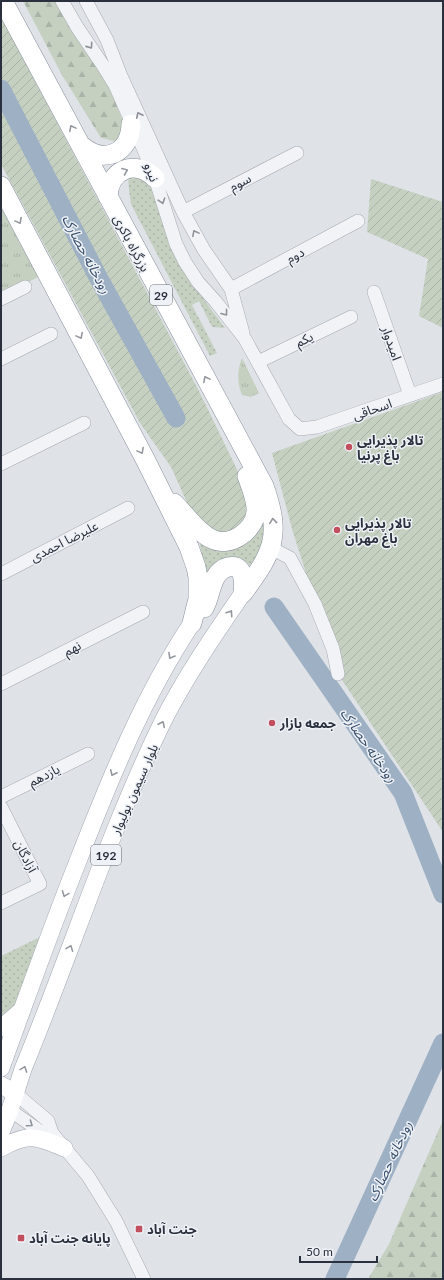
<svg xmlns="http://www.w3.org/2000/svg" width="444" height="1280" font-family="Lato,'Noto Sans Arabic',sans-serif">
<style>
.grass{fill:url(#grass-dots)}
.forest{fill:url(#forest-firs)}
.park{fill:url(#park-tufts)}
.garden{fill:url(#garden-furrows)}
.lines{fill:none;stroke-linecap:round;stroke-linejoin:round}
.river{stroke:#9db0c4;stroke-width:19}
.minor-casing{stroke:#a5a9b1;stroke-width:14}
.major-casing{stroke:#a0a7b2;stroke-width:18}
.highway-casing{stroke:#88909c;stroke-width:20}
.minor{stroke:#f2f3f6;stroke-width:13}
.major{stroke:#fff;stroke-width:17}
.highway{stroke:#fff;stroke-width:19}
.oneway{stroke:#8e929a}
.oneway2{stroke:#94989e}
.poi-dot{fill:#c24f5e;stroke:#eef1f5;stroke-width:1.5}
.labels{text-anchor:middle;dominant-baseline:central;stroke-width:3;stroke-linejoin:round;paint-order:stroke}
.shield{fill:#eef1f5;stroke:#656a74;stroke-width:1}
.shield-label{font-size:12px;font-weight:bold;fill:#2a303d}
.street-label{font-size:13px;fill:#2a303d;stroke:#eef1f5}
.poi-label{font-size:13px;font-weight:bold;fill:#2a303d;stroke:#eef1f5;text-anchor:start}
.water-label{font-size:14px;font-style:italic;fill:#374f6d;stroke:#eef1f5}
</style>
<defs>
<pattern id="grass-dots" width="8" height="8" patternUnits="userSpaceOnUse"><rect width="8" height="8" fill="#c5d0c1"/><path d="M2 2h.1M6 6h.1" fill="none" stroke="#a9b3a7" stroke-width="1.8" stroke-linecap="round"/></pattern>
<pattern id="forest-firs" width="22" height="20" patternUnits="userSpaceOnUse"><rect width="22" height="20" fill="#c5d0c1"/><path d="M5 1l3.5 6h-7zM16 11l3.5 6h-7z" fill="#a9b3a7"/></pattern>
<pattern id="park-tufts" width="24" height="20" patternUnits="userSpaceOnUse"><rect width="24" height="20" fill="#c5d0c1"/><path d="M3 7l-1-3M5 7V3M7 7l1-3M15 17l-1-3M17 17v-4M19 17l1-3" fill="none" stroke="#a9b3a7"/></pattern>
<pattern id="garden-furrows" width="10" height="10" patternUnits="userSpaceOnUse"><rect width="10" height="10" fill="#c5d0c1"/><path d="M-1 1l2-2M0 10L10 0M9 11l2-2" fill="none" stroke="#a9b3a7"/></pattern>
</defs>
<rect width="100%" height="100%" fill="#dfe2e7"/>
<path class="grass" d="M128,175L150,182L173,251L202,297L225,328L212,327L199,301L192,305L217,353L210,356L131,204L129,190Z
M266,512L263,551L252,567C243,558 227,552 217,564C213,569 210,576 207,581L199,540Z
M40,937L16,1005L1,1023V956Z"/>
<path class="forest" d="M23,1H59L108,84L126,129L118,142L101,138L62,75Z
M443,1120V1279H368L389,1244Z"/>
<path class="park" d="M1,207L38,277L1,296Z
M242,358L259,393L251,397L242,395C237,383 237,370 242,358Z"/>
<path class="garden" d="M1,17L199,391L245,486L252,518L223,539L194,518L171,467L140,423L1,164Z
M371,179L443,202V328L419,316L428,259L367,232Z
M443,392V832L338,674L292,529L272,453Z"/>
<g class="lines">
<path class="river" d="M1,89L98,277L176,418
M274,607L403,793L443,894
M335,1279L443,1043"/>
<g class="minor-casing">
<path id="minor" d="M62,1L77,27L102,64L115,85L144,150L155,178L176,244L185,262L198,282L216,302L245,339L289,419L300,429L317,427L443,384
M86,1L107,40L121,76L183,212L204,250L231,289L243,333
M183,212L297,153
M231,289L358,221
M374,292L410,395
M1,299L25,287
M1,359L51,334
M258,362L351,317
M1,464L84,423
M271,548L290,558L315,604L333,649L338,674
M1,574L128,508
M1,684L143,612
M1,797L88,754
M1,807L40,884L1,903
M15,1093L48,1121L52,1133L88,1176L116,1221L144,1279
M10,1110L41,1132L52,1133"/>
</g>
<g class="major-casing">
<path id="major" d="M1,1028L21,1011
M1,1068C26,999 51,929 78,861C110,779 143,697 192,623
M1,1085L15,1093
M1,1132L10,1110L23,1069C71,953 108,834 163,721C186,676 214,635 243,593
M1,1148C28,1133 36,1136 64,1148"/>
</g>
<g class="highway-casing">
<path id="highway" d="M3,1L264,486C282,537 273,552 243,593
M82,146C105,165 130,153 131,124
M1,186L145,459L189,547L196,567L198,577V599L192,623
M108,197C109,169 135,159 155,178
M174,503C185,514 198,533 212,539C230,548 254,531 256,512C257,501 251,487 247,476
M204,608C212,595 210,572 228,567C232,566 236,566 239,569C245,576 244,585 243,593"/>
</g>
<use href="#minor" class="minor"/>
<use href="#major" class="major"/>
<use href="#highway" class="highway"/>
</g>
<defs><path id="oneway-chevron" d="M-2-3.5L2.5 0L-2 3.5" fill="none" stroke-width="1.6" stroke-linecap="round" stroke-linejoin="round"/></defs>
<g class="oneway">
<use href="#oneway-chevron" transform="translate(90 46) rotate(55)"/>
<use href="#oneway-chevron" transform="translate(139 115) rotate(-115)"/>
<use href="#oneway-chevron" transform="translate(162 201) rotate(72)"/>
<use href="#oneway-chevron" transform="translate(195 233) rotate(-118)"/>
<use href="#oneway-chevron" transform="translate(225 313) rotate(52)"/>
<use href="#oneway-chevron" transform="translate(30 1124) rotate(35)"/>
</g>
<g class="oneway2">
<use href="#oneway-chevron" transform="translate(72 128) rotate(-118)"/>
<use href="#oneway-chevron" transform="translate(125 171) rotate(-22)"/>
<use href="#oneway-chevron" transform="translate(19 221) rotate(62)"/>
<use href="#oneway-chevron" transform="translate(80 336) rotate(62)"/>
<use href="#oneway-chevron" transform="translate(206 379) rotate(-118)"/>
<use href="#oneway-chevron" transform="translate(141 451) rotate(62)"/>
<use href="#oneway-chevron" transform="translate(273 521) rotate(-96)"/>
<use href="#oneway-chevron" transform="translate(230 613) rotate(-56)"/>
<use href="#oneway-chevron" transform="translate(171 656) rotate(120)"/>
<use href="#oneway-chevron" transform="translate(162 724) rotate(-64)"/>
<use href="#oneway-chevron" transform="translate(113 773) rotate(115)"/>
<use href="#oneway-chevron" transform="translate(65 894) rotate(111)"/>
<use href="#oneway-chevron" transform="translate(70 948) rotate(-69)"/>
<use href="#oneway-chevron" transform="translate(24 1069) rotate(-70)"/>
</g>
<g class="poi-dot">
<circle cx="349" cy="447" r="4"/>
<circle cx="337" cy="530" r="4"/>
<circle cx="272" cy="723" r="4"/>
<rect x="135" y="1225" width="8" height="8" rx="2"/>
<rect x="17" y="1234" width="8" height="8" rx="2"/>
</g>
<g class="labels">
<g class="shield">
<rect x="150" y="285" width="22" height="20" rx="3"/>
<rect x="91" y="845" width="30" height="20" rx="3"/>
</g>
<g class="shield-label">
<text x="161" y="295">29</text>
<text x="106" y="855">192</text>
</g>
<g class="street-label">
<text transform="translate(152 172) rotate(70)">نیرو</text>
<text transform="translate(240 182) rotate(-28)">سوم</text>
<text transform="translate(132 243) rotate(62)">بزرگراه باکری</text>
<text transform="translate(295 255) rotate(-28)">دوم</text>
<text transform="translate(304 339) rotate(-26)">یکم</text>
<text transform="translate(392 343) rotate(71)">امیدوار</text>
<text transform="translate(372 409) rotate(-19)">اسحاقی</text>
<text transform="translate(64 541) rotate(-27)">علیرضا احمدی</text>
<text transform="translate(72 648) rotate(-27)">نهم</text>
<text transform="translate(44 775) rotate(-27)">یازدهم</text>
<text transform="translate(134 789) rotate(-66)">بلوار سیمون بولیوار</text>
<text transform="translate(26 856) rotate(63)">آزادگان</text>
</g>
<g class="poi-label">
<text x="357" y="440">تالار پذیرایی<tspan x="357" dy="15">باغ پرنیا</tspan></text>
<text x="345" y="523">تالار پذیرایی<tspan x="345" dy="15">باغ مهران</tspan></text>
<text x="280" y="723">جمعه بازار</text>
<text x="147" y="1229">جنت آباد</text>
<text x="29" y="1238">پایانه جنت آباد</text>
</g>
<g class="water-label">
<text transform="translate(87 254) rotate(62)">رودخانه حصارک</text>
<text transform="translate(369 745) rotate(55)">رودخانه حصارک</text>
<text transform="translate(389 1161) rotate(-65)">رودخانه حصارک</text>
</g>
</g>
<rect width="444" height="1280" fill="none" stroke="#2a303d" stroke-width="4"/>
<path d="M300 1256v6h77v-6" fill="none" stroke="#2a303d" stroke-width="2"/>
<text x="306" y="1256" font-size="12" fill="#2a303d" stroke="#eef1f5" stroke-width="3" paint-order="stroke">50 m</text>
</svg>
